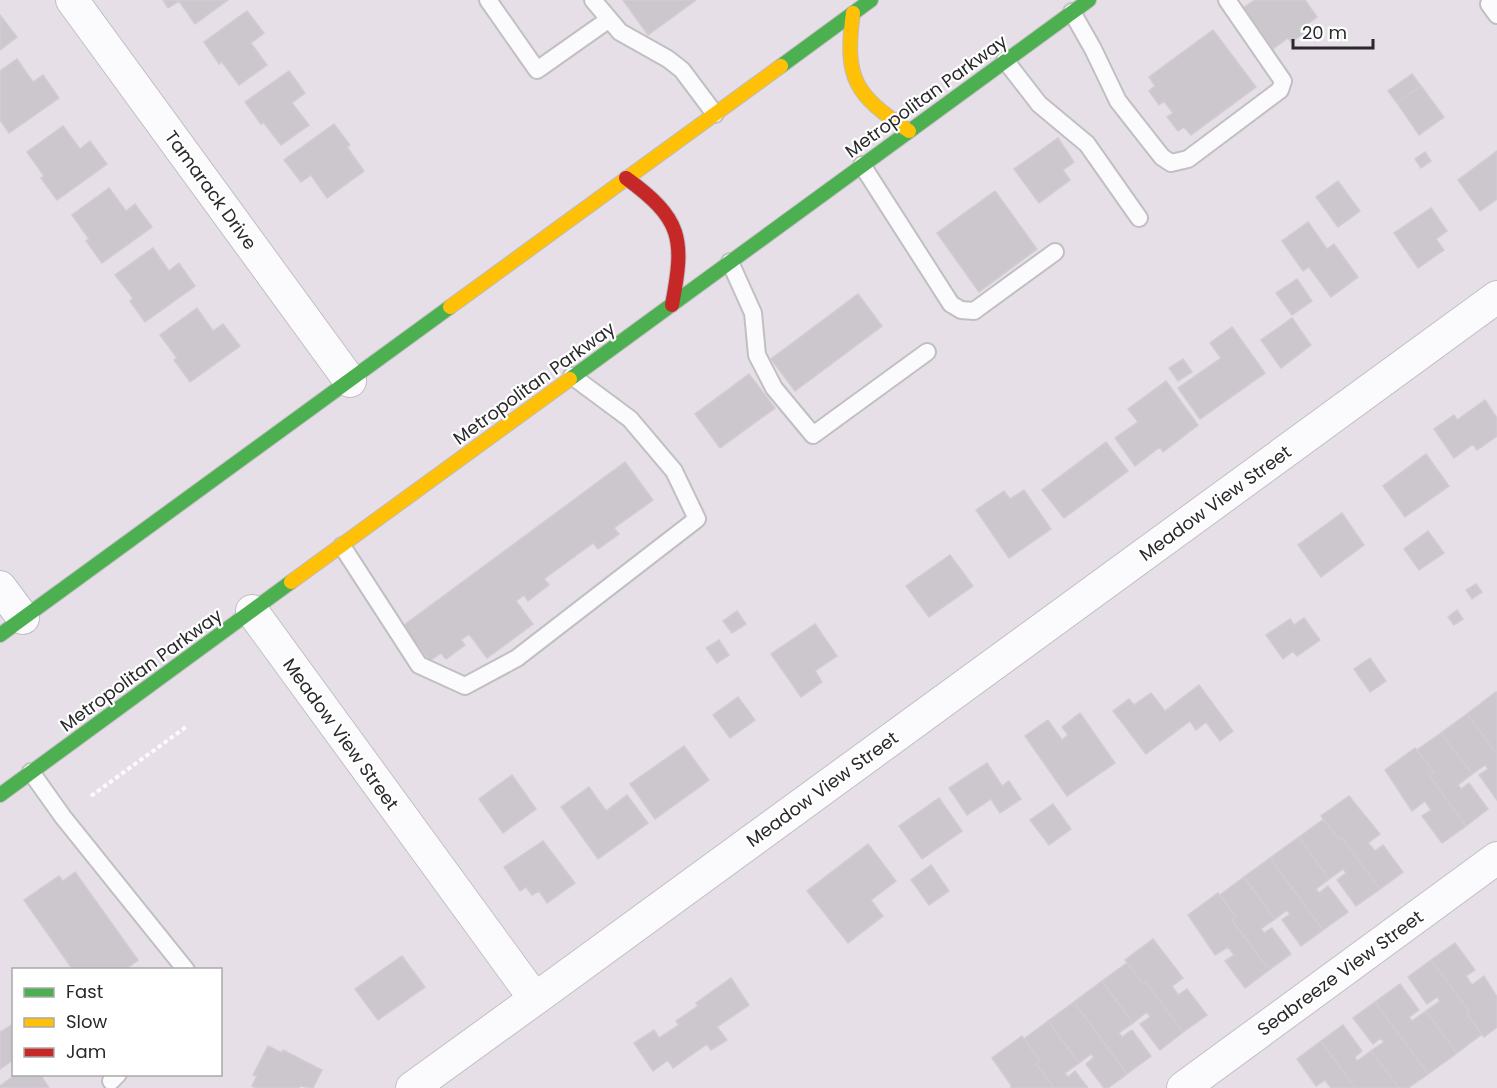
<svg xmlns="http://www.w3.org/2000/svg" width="1497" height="1088" font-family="Poppins,sans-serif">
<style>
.building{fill:#ccc7cd;stroke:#d1cbd3;stroke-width:1.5}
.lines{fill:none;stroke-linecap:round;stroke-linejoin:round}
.lane-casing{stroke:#c0c0c1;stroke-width:20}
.street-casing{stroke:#c0c0c1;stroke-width:34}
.fast-casing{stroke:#bfbdc0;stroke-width:16}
.slow-casing{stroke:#bfbdc0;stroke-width:16}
.jam-casing{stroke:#bfbdc0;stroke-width:16}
.path{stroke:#fbfafc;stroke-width:4;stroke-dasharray:4.5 3;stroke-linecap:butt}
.lane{stroke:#fbfafc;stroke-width:16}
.street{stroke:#fbfafc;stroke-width:32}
.fast{stroke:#4caf50;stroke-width:14}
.slow{stroke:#ffc107;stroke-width:14}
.jam{stroke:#c62828;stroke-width:14}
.labels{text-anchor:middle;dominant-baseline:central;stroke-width:4.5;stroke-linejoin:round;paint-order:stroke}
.street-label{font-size:18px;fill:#292929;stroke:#fff}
</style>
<rect width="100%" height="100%" fill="#e6dfe8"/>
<path class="building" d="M163,0H228L195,24L179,1L168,8Z
M623,0H696L648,35Z
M1255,0H1305L1317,17L1300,29L1303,34L1291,42L1288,38L1273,49L1243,8Z
M247,11L264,33L251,43L267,65L239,85L222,62L219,64L204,42Z
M0,15L17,37L0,50Z
M1213,30L1256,87L1191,135L1184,127L1178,131L1167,117L1173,113L1164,101L1159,105L1149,91L1155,86L1149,77Z
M17,59L33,82L43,75L59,98L9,133L0,120V71Z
M289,71L305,93L292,103L309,125L281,145L263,122L261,124L245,102Z
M1412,74L1421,86L1397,103L1388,91Z
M1421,86L1444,117L1419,135L1397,103Z
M334,124L350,145L347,147L364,171L327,198L311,175L301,182L284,160Z
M63,126L80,149L90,141L107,164L57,200L41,178L44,176L27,152Z
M1058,138L1074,162L1063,170L1070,180L1039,203L1014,169Z
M1497,151V199L1480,211L1458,180Z
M1425,152L1431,161L1421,168L1415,159Z
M1338,181L1360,211L1338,227L1316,197Z
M109,188L126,211L135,204L152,227L102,263L86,241L89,239L72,215Z
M995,191L1037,249L979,292L937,233Z
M1431,208L1447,231L1436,239L1444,250L1418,268L1394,233Z
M1308,222L1327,249L1334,244L1358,277L1331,297L1309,267L1303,271L1282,241Z
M153,248L169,271L179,263L195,286L145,322L130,301L133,298L115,275Z
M1297,279L1312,301L1292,315L1276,293Z
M858,294L882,326L795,391L771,359Z
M197,308L213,331L223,324L240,346L190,382L174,360L177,358L160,335Z
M1292,318L1311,345L1281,368L1261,340Z
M1232,327L1265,373L1200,419L1178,388L1221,358L1210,343Z
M1183,359L1192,372L1178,381L1169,368Z
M749,374L775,408L720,448L695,414Z
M1166,381L1198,425L1163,452L1160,447L1135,466L1115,438L1138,422L1128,409Z
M1485,400L1497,418V436L1477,450L1473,444L1454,458L1434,429L1454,415L1457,420Z
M1106,442L1128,471L1064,518L1042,490Z
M1426,454L1449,486L1405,517L1383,486Z
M625,462L653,500L614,528L619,534L598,549L593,543L544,579L549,585L528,601L524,595L516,601L533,624L487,658L469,634L461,640L465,645L446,659L441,653L430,661L403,626Z
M1024,490L1051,529L1009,558L976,510L1004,491L1010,499Z
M1342,513L1364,545L1321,577L1298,545Z
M1428,531L1444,553L1419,570L1404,549Z
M950,555L973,586L929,617L906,586Z
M1476,584L1482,592L1472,599L1466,590Z
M1457,610L1463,619L1454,625L1448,617Z
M737,611L746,624L732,633L723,621Z
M1304,618L1320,640L1297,656L1293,651L1283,659L1266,635L1290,619L1294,625Z
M815,624L837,656L815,671L822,682L801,697L771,654Z
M719,640L729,655L717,663L706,648Z
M1370,658L1386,681L1370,692L1354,669Z
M1199,685L1233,731L1220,741L1206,722L1196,730L1190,721L1146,754L1113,711L1129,699L1134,705L1151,693L1165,711Z
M1496,692L1497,694V754L1467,714Z
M738,697L755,720L730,738L713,715Z
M1080,713L1115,763L1067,796L1025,736L1048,720L1062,740L1068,735L1062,727Z
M1467,714L1497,754V800L1479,775L1488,769L1485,765L1472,774L1441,733Z
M1441,733L1472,774L1458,785L1461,789L1469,783L1488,809L1466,826L1429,775L1434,772L1417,750Z
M684,746L709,780L655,819L630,784Z
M1415,748L1434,772L1429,775L1466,826L1442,843L1422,816L1431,810L1425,801L1412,811L1385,770Z
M987,763L1002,786L1009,781L1021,799L1000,813L991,799L967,815L949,788Z
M512,775L536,809L503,833L479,799Z
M589,787L606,811L627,795L648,823L598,859L561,807Z
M1349,796L1380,834L1368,843L1375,851L1383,845L1403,872L1380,889L1342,838L1339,840L1321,816Z
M939,798L962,831L922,859L899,826Z
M1053,804L1071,829L1049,845L1030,820Z
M1324,819L1339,840L1342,838L1380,889L1356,906L1337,880L1346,873L1343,869L1329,879L1299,837Z
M1299,837L1329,879L1316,889L1319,893L1328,886L1348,912L1323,930L1270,858Z
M543,841L575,883L547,903L539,891L532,895L526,887L520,891L504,867Z
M868,844L896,881L871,900L883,916L848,943L807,891Z
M1270,858L1323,930L1301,946L1282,920L1290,914L1287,910L1275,919L1244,877Z
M931,865L949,891L929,905L911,880Z
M75,872L138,960L125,970H73L24,900L59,876L63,881Z
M1244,877L1275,919L1261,929L1264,933L1272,928L1291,954L1269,970L1232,920L1236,917L1220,895Z
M1218,893L1236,917L1232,920L1269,970L1245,988L1225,961L1234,955L1228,947L1215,955L1188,915Z
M1153,939L1183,978L1172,986L1178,995L1187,989L1207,1015L1183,1032L1146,982L1143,984L1125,960Z
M1455,943L1475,970L1466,976L1472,985L1484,976L1497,997V1027L1484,1037L1466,1013L1469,1011L1431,960Z
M402,956L425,987L378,1020L355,989Z
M1431,960L1469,1011L1466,1013L1482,1034L1457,1053L1426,1011L1440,1001L1437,997L1427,1004L1408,977Z
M1127,963L1143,984L1146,982L1183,1032L1160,1050L1140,1024L1150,1017L1147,1012L1133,1023L1102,981Z
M731,978L749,1005L717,1027L727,1040L711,1050L707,1044L673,1068L668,1060L653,1071L634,1043L654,1030L659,1038L679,1025L676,1021L698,1006L696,1003Z
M1102,981L1133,1023L1119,1033L1122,1037L1132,1030L1151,1056L1127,1074L1074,1002Z
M1400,984L1419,1010L1409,1017L1412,1021L1426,1011L1457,1053L1428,1074L1375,1002Z
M1074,1002L1127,1074L1108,1088H1104L1086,1064L1094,1057L1091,1054L1079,1063L1048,1021Z
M1375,1002L1428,1074L1408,1088H1399L1371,1051L1384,1042L1381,1038L1373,1044L1353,1018Z
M1048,1021L1079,1063L1065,1073L1068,1077L1075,1071L1088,1088H1054L1036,1064L1040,1061L1024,1039Z
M14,1023V1059L0,1069V1031L1,1032Z
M1343,1025L1362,1051L1355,1057L1357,1061L1371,1051L1399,1088H1355L1321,1041Z
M1022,1036L1040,1061L1036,1064L1054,1088H1011V1085L992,1058Z
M1321,1041L1355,1088H1331L1325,1080L1316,1086L1297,1059Z
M268,1046L282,1053L283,1050L322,1070L313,1088L300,1086L299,1088H257L252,1086L257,1076L253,1075Z
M16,1074H40L49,1088H0V1086Z"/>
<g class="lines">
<g class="lane-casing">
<path id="lane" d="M488,0L537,70L608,20
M593,0L620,32L668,59L682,70L715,114
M1495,0L1489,4L1497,15
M1072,12L1093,49L1118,101L1162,157L1171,163L1188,159L1280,90L1283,81L1227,0
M1005,60L1039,104L1087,144L1139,218
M862,165L951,304L961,310L974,311L1055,252
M730,262L753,313L757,355L774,388L813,435L927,352
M342,546L419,665L465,686L517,658L697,519L674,471L630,419L572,376
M31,772L63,817L186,970
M111,1081L118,1074"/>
</g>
<g class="street-casing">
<path id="street" d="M72,0L350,381
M0,587L23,618
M252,611L535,999L1497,297
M412,1088L535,999
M1183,1088L1497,858"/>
</g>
<g class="fast-casing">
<path id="fast" d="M781,66L871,0
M570,379L1089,0
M0,635L450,307
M0,795L291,582"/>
</g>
<g class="slow-casing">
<path id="slow" d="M853,13C844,79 855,95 909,131
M450,307L781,66
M291,582L570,379"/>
</g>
<g class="jam-casing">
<path id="jam" d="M626,178C682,219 685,238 672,305"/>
</g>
<path class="path" d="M91,796L186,727"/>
<use href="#lane" class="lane"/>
<use href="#street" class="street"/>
<use href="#fast" class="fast"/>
<use href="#slow" class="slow"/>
<use href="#jam" class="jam"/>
</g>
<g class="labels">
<g class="street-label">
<text transform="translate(926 96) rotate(-36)">Metropolitan Parkway</text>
<text transform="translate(211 190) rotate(54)">Tamarack Drive</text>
<text transform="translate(534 383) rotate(-36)">Metropolitan Parkway</text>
<text transform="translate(1215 503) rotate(-36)">Meadow View Street</text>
<text transform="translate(141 670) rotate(-36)">Metropolitan Parkway</text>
<text transform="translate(341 734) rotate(54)">Meadow View Street</text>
<text transform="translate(822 789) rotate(-36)">Meadow View Street</text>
<text transform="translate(1340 973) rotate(-36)">Seabreeze View Street</text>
</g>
</g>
<rect x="12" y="968" width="210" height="108" fill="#ffffff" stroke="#a9a9a9" stroke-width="1.5"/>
<rect x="24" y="988" width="30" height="9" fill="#4caf50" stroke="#a9a9a9" stroke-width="1.5"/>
<text x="66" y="998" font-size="18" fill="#292929">Fast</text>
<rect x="24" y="1018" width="30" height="9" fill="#ffc107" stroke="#a9a9a9" stroke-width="1.5"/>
<text x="66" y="1028" font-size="18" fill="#292929">Slow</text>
<rect x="24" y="1048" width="30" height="9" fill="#c62828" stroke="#a9a9a9" stroke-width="1.5"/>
<text x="66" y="1058" font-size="18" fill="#292929">Jam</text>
<path d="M1293 39v9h80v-9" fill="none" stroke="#292929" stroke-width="3"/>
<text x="1302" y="39" font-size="18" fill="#292929" stroke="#ffffff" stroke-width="4.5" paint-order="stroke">20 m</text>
</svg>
